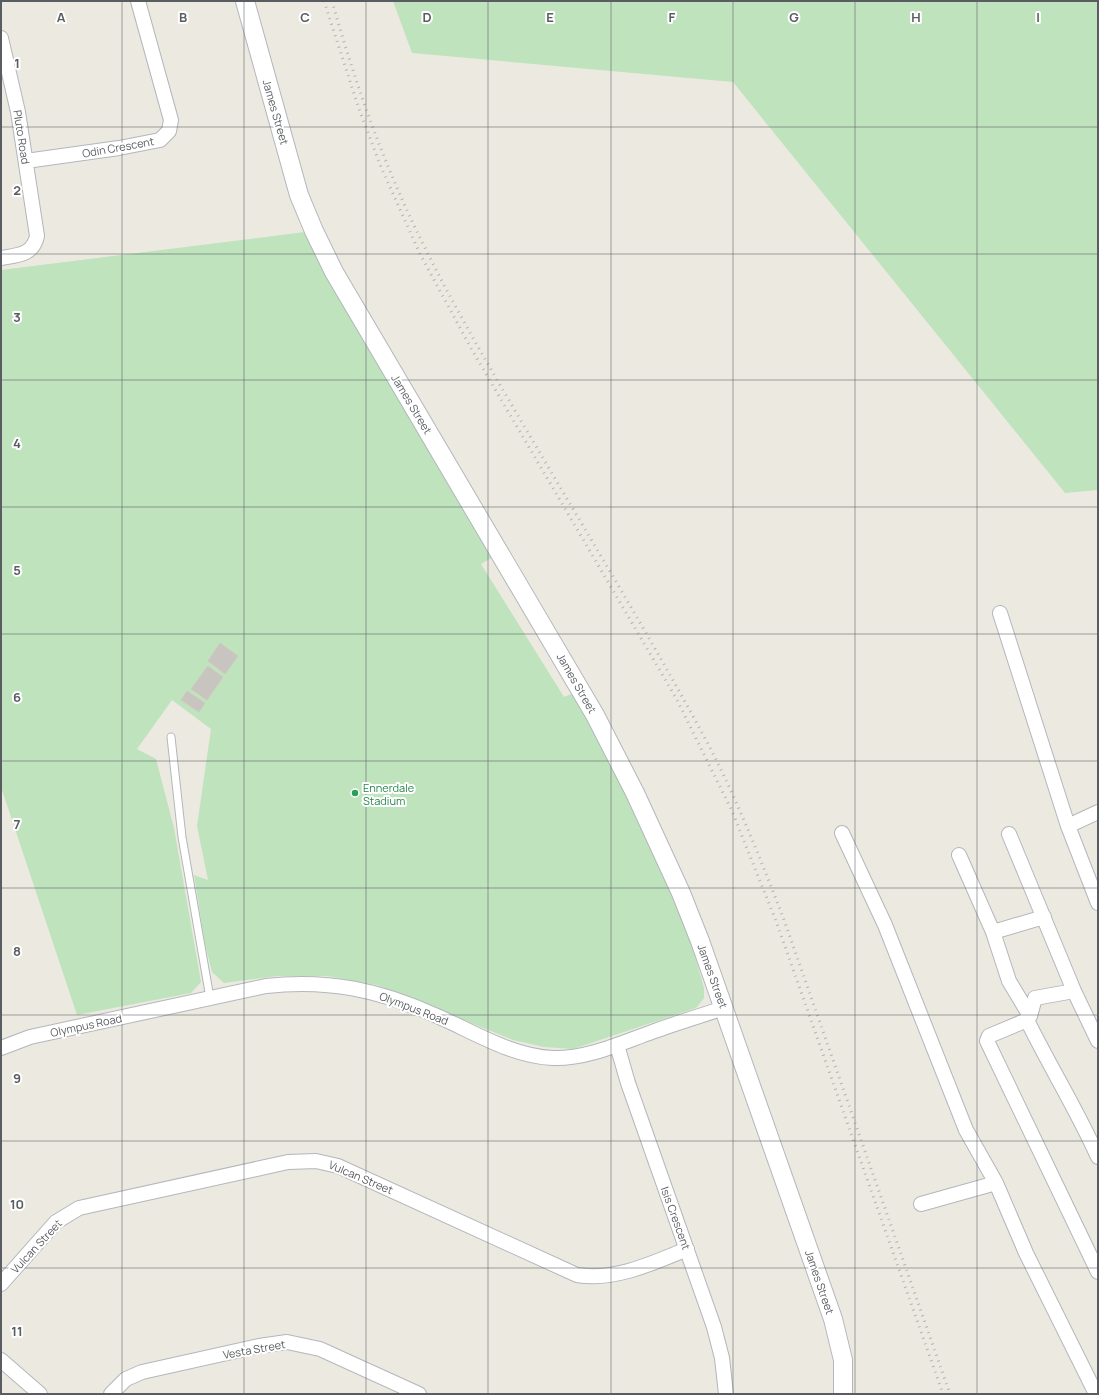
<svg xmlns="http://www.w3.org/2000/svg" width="1099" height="1395" font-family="Manrope,sans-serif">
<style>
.green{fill:#bfe3bd}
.building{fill:#c8c5c0;stroke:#d0cabf}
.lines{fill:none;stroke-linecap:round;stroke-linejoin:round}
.service-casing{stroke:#b3b7bb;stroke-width:9}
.minor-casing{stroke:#b3b7bb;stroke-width:16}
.tertiary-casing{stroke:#b3b7bb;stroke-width:20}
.service{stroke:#fff;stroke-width:7}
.minor{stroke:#fff;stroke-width:14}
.tertiary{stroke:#fff;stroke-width:18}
.rail{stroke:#b2b3b3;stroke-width:3;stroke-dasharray:1 5;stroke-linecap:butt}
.grid{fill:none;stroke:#595d61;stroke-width:1;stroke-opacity:0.55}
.leisure-dot{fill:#2e9e5b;stroke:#fff;stroke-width:1.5}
.labels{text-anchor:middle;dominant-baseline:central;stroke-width:4;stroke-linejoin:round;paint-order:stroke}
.street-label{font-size:11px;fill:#595d61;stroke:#fff}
.leisure-label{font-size:11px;fill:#27864d;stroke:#fff;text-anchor:start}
.grid-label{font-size:13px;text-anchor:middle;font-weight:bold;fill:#595d61;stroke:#fff;stroke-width:4;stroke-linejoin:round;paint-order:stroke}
</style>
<rect width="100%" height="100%" fill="#ece9e0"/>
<path class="green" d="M393,1H1098V490L1065,493L733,82L412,53Z
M305,232L493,557L481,564L564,697L574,693L609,757L672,891L690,938L704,988V998L696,1008L573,1049L544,1047L513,1040L377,985L327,976H278L224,983L212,972L205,944L194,875L208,880L197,826L211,729L172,700L137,749L156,759L174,828L201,982L191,993L77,1015L1,787V270Z"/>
<path class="building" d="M220,643L238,656L225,674L208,661Z
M208,666L223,677L207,700L191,689Z
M187,691L205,703L199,712L181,700Z"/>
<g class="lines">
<g class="service-casing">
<path id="service" d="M171,737L182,837L210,998"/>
</g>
<g class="minor-casing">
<path id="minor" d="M1,38L18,112L37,236C33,255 18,255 1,258
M26,161L119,148L160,140L169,131L171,120L138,1
M1000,613L1068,826L1098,903
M1068,826L1098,812
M842,833L885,925L966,1130L996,1183L1026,1253L1096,1394
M1009,834L1074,991L1098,1041
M959,855L993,932L1009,981L1030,1016
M993,932L1044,917
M1074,991L1035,998L1030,1016L1027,1020L989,1036L987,1041L1098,1272
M1027,1020C1050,1067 1077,1110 1098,1157
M617,1045L628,1083L714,1327L722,1358L726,1394
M1,1048L30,1037L266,986C329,979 380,990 437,1016C474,1032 511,1056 553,1058C587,1059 621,1043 652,1032C676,1023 700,1016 724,1008
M921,1204L996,1183
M1,1284L56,1222L79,1208L288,1162L316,1161L338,1166L577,1275C615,1281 653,1263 687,1249
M1,1360L40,1394
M111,1394L126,1379L142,1372L259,1346L287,1342L320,1349L419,1394"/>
</g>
<g class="tertiary-casing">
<path id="tertiary" d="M245,1L299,195L314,231L334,272L595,715L635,793L681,893L700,941L833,1319L843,1360V1394"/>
</g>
<use href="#service" class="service"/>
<use href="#minor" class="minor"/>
<use href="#tertiary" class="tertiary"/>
<path class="rail" d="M324,1L359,109L381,167L420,254L472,350L676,698L732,811L776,921L943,1394
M332,1C355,83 384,165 422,242C454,307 490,368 527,431C585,530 645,628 700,729C733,789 758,853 783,917L950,1394"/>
</g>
<path class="grid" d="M122,1V1394M244,1V1394M366,1V1394M488,1V1394M611,1V1394M733,1V1394M855,1V1394M977,1V1394M1,127H1098M1,254H1098M1,380H1098M1,507H1098M1,634H1098M1,761H1098M1,888H1098M1,1015H1098M1,1141H1098M1,1268H1098"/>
<circle class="leisure-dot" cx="355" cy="793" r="4"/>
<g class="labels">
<g class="street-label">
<text transform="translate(276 112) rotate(74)">James Street</text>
<text transform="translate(22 137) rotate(81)">Pluto Road</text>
<text transform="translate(118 147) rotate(-10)">Odin Crescent</text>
<text transform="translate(412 404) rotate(59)">James Street</text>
<text transform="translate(577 683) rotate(60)">James Street</text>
<text transform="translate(713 976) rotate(70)">James Street</text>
<text transform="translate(414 1008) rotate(21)">Olympus Road</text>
<text transform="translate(86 1025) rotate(-12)">Olympus Road</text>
<text transform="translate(361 1177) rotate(23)">Vulcan Street</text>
<text transform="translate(676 1218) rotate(70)">Isis Crescent</text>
<text transform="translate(36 1246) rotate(-47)">Vulcan Street</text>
<text transform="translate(820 1282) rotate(71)">James Street</text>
<text transform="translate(254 1349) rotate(-10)">Vesta Street</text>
</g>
<g class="leisure-label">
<text x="363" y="787">Ennerdale<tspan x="363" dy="13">Stadium</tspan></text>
</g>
</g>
<g class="grid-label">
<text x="61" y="22">A</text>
<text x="183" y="22">B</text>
<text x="305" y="22">C</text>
<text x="427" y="22">D</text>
<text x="550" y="22">E</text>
<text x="672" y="22">F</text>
<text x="794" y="22">G</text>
<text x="916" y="22">H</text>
<text x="1038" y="22">I</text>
<text x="17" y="68">1</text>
<text x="17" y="195">2</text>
<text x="17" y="322">3</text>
<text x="17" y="448">4</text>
<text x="17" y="575">5</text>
<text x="17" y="702">6</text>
<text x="17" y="829">7</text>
<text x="17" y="956">8</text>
<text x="17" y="1083">9</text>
<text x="17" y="1209">10</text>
<text x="17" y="1336">11</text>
</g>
<rect width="1099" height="1395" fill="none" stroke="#595d61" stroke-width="4"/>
</svg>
